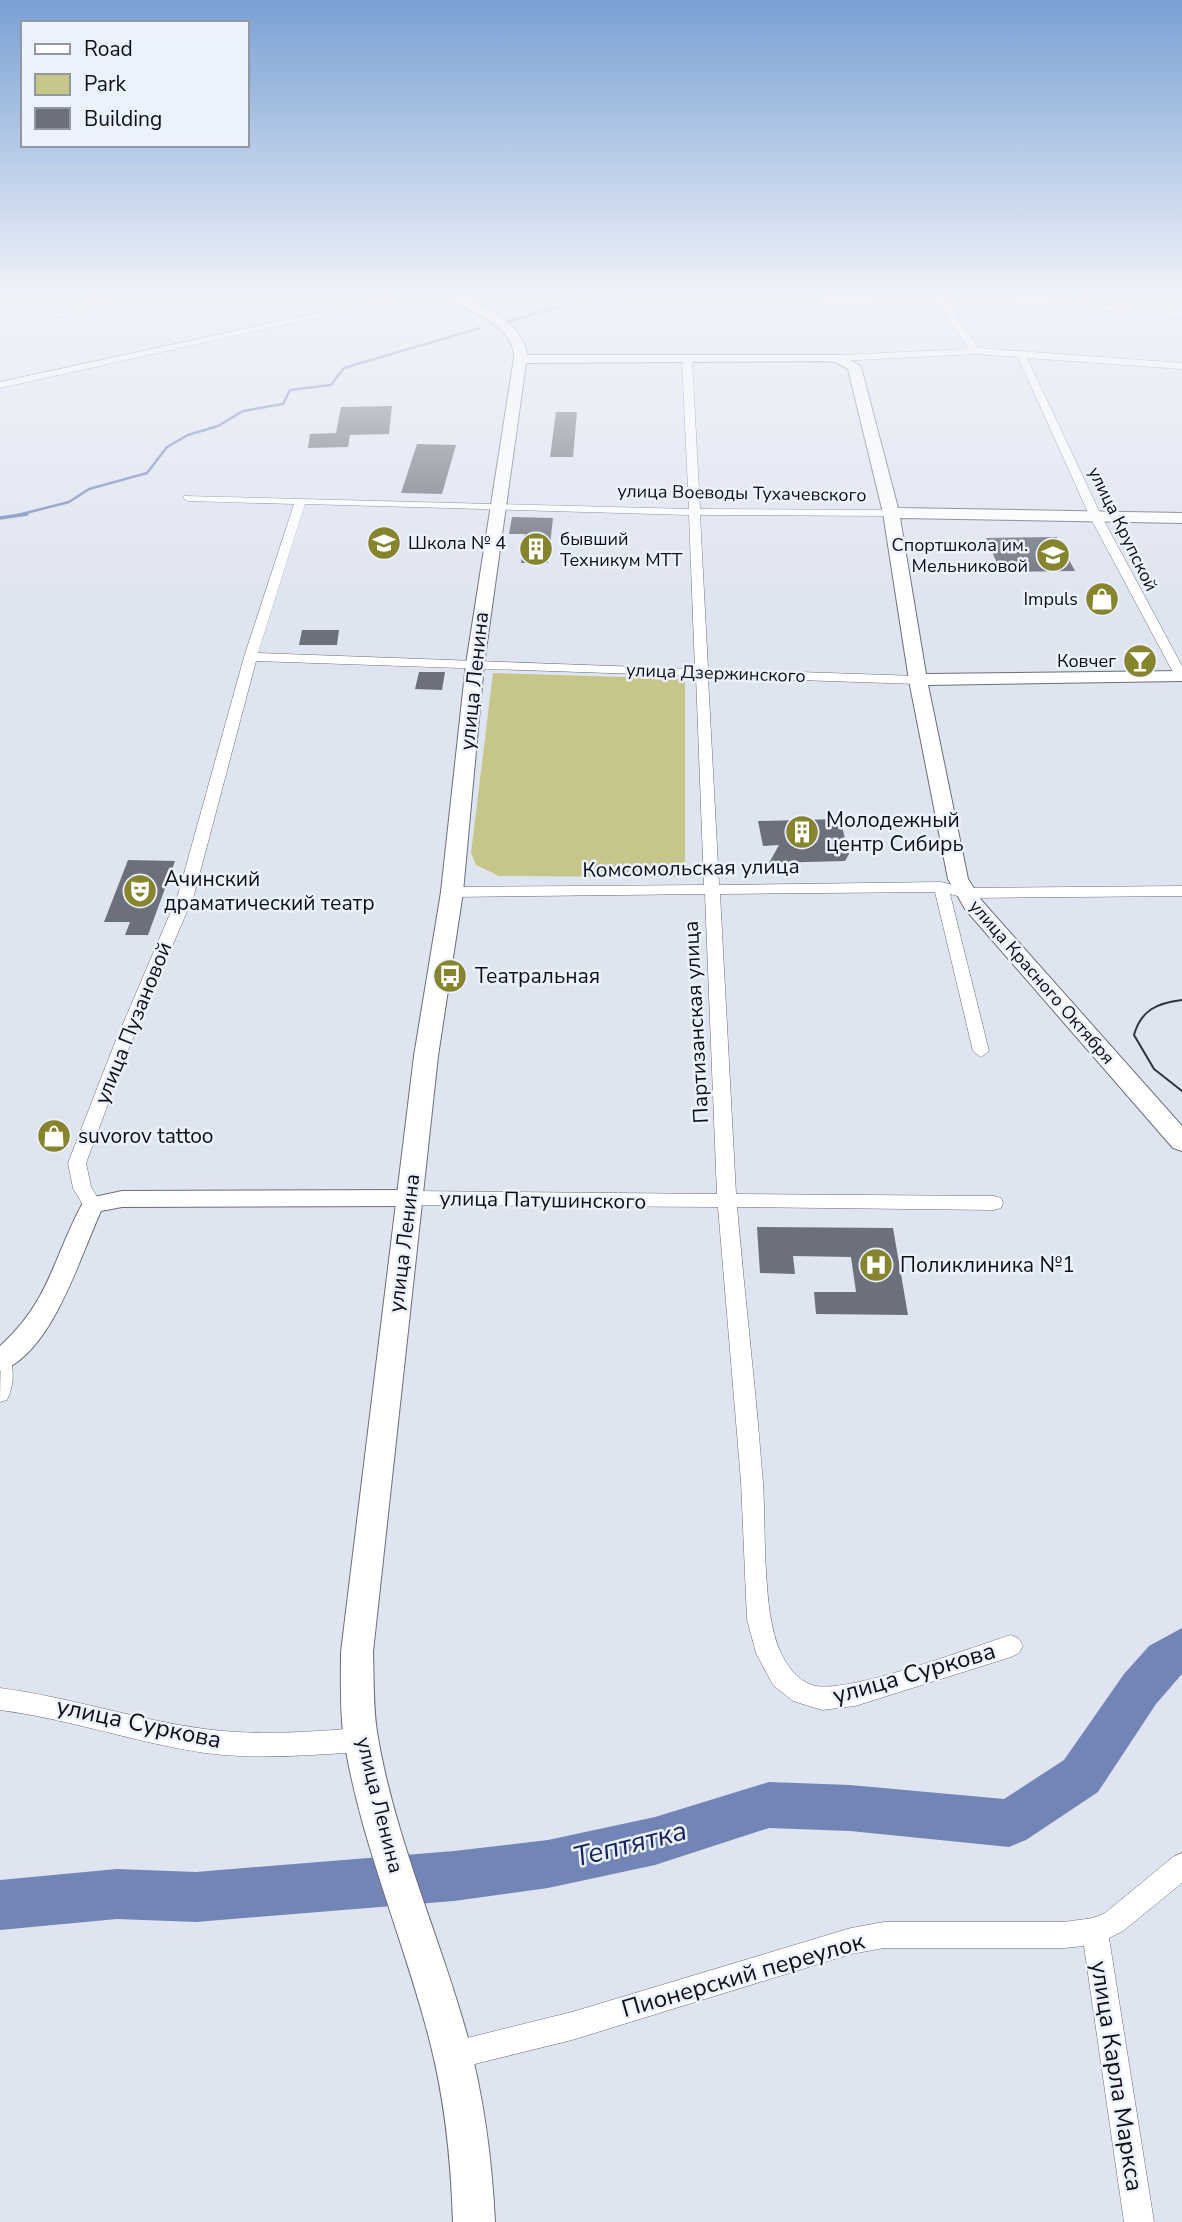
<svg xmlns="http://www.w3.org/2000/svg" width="1182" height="2222" font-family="'Nunito Sans',sans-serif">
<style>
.green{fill:#c6c58a}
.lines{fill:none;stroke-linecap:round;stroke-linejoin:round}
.stream-far1{stroke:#7385b7;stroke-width:2.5}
.stream{stroke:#7385b7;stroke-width:3.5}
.river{fill:#7385b7;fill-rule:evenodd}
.building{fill:#6c707b}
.minor-casing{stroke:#6b6f7a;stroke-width:1}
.tertiary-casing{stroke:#6b6f7a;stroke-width:2}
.secondary-casing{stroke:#6b6f7a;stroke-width:2}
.minor{fill:#fff;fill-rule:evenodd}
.tertiary{fill:#fff;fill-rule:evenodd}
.secondary{fill:#fff;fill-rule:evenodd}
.tram{stroke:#313439;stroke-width:2}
.labels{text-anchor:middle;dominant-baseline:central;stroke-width:5;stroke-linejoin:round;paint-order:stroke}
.far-street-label{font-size:18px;fill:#0e1014;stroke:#ecf1fe}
.far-poi-label{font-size:18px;fill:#0e1014;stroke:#ecf1fe;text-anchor:end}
.street-label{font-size:21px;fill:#0e1014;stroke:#ecf1fe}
.poi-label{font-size:21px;fill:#0e1014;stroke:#ecf1fe;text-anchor:start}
.near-street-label{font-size:24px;fill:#0e1014;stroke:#ecf1fe}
.near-water-label{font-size:28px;font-style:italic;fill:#14225e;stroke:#ecf1fe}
</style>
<rect width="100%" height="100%" fill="#dfe4f1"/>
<path class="green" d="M493,673L685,679V877L499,876L476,865L471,853Z"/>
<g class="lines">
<path class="stream-far1" d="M577,296L621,297L663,293
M506,322L564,305L579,293
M14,516L69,502L89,489L147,473L167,447L188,435L218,426L243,411L283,404L290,390L331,385L344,368L480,328"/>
<path class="stream" d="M0,518L27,514"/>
<path class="river" d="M1182,1628V1674L1156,1704L1098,1792L1026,1840L1009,1847L850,1831L769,1828L655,1865L548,1888L454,1901L196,1922L117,1919L0,1930V1880L117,1869L196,1872L454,1851L548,1840L655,1817L769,1782L850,1785L1004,1799L1064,1760L1124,1674L1149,1646Z"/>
</g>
<path class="building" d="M392,406L389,434L350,435L348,447L308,448L310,434L336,433L341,407Z
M556,412H577L573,457H550Z
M417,444L456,445L442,494L401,493Z
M512,517L553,518L548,563H521L525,534H509Z
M1057,537L1075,571L1001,572L986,538Z
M302,630H339L337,645H299Z
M419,672H445L442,690L415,689Z
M840,819L849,854L845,861L769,863L779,845L763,846L758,821Z
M128,860L175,861L148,935H125L130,922H104Z
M757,1227L893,1228L908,1315L816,1314L814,1292H856L851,1257L793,1256L795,1274L760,1273Z"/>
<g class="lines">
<g class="minor-casing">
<path id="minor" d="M123,293H137L60,317L53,315Z
M410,293H427L0,388V382Z
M932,293H941L944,298L1014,297L1182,311V317L1014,303H947L978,348L1182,363V369L1027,358L1102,517L1182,666V680L1175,676L1090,517L1018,357L975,354L838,361L833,358L838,355L969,349L938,303L824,304L820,301L824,298H935Z
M687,357L692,360L700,509L891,510L897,513L891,516L700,515L708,669L918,676L924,680L918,684L708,677L719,885L941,882L965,888L1182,886V896L965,898L950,894L989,1051L981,1057L973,1051L935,892L720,894L736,1194L994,1196L1001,1198L1003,1203L1001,1208L994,1210L737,1207C745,1299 756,1391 763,1483C766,1529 762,1611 780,1651C786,1665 797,1680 812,1685C844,1696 972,1647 1011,1635L1019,1639L1023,1646L1019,1653L1011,1657L855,1706L822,1710L793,1701L773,1685L756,1653L747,1619L741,1481L718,1207L409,1205L402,1203L400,1198L402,1193L409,1191L717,1194L705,894L452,897L444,892L452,887L704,885L696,676L256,661L194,895L130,1045L86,1163L91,1187L102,1205L100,1210H86L73,1188L68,1163L114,1045L178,895L244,657L294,504L188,501L183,498L184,496L689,509L682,360ZM305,504L689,515L695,669L258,653Z
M1,1352L8,1354C15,1368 14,1386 7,1400L0,1402Z
M0,1688C70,1697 136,1720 205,1729C257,1736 309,1732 361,1728L370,1732L373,1740L370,1748L361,1752C309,1755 257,1760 205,1753C136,1743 70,1719 0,1710Z
M1182,1853V1883L1123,1931L1109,1938L1154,2222H1124L1084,1946L1064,1948H884L851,1954L572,2040L455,2069L445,2065L441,2055L445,2045L455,2041L572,2012L851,1928L884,1922H1064L1093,1918L1105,1913L1173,1857Z"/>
</g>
<g class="tertiary-casing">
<path id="tertiary" d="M409,1190L417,1192L420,1198L417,1204L409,1206L122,1207L101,1211C80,1256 52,1354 0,1371V1346C52,1299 53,1255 85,1199L122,1191Z"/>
</g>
<g class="secondary-casing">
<path id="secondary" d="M440,293C470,293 524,322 527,355H843L861,367L898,508L1182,513V523L900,518L926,674L1182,671V681L928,685L968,879L982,901L1182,1126V1151L1173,1148L965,909L948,879L909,680L883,513L848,369L835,362L821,361L526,363L484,664L463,892L438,1056L373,1652C374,1679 373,1705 377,1732C394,1837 440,1936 468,2038C484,2099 492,2159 495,2222H453C451,2159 445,2099 429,2038C403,1936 358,1837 343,1732C340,1705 341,1678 341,1652L414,1056L441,892L466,664L514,358C514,320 463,312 440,293Z"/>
</g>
<use href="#minor" class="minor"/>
<use href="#tertiary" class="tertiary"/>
<use href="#secondary" class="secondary"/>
<path class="tram" d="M1182,1000C1157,1003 1141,1010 1134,1035L1154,1069L1182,1091"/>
</g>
<linearGradient id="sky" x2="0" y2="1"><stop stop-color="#79a1d4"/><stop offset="0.49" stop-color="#f1f3f9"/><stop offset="1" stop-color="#f1f3f9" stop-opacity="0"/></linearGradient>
<rect width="1182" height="604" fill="url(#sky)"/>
<defs>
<g id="school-disc" transform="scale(1.75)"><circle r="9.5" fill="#86842d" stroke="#ecf1fe"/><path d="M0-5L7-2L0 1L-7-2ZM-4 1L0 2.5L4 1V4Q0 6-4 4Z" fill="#fff"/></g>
<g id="building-disc" transform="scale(1.75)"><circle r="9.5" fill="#86842d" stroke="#ecf1fe"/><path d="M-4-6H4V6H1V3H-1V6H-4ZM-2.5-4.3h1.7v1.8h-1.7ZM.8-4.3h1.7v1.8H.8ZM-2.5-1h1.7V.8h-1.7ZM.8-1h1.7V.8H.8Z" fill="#fff"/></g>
<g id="shop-disc" transform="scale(1.75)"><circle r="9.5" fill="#86842d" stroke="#ecf1fe"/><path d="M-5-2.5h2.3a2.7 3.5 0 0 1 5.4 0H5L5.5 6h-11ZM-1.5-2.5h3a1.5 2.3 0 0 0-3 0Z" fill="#fff"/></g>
<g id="bar-disc" transform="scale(1.75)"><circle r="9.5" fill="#86842d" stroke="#ecf1fe"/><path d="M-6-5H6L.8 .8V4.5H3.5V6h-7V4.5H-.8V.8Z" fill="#fff"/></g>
<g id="theatre-disc" transform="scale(1.75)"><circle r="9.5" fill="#86842d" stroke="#ecf1fe"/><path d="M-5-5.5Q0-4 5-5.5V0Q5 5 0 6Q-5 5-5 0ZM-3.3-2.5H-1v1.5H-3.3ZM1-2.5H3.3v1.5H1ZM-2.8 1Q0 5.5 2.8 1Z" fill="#fff"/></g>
<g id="bus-disc" transform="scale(1.75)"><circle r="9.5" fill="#86842d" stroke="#ecf1fe"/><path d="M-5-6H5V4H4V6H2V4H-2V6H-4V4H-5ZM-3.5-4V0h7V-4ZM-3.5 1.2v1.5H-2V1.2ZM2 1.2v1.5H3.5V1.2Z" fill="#fff"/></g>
<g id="hospital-disc" transform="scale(1.75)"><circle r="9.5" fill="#86842d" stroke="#ecf1fe"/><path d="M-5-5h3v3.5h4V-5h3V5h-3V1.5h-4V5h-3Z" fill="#fff"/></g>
</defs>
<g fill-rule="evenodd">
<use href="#school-disc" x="384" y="543"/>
<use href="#building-disc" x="536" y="549"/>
<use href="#school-disc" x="1053" y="555"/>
<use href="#shop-disc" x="1102" y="599"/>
<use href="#bar-disc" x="1140" y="661"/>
<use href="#building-disc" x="802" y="832"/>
<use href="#theatre-disc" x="140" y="891"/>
<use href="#bus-disc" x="450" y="976"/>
<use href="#shop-disc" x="54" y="1136"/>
<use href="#hospital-disc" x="876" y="1265"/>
</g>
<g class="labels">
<g class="far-street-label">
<text transform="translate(742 493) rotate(1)">улица Воеводы Тухачевского</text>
<text transform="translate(1123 529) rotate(64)">улица Крупской</text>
<text transform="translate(716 673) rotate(2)">улица Дзержинского</text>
<text transform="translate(1042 982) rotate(49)">улица Красного Октября</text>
</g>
<g class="far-poi-label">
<text x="560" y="539" text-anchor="start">бывший<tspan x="560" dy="21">Техникум МТТ</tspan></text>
<text x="408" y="543" text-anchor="start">Школа № 4</text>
<text x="1028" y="545">Спортшкола им.<tspan x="1028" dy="21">Мельниковой</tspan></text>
<text x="1078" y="599">Impuls</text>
<text x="1116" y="661">Ковчег</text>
</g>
<g class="street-label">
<text transform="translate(474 681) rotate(-84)">улица Ленина</text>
<text transform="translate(691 868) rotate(-1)">Комсомольская улица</text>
<text transform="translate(696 1022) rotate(-93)">Партизанская улица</text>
<text transform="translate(133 1023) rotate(-68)">улица Пузановой</text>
<text transform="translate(543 1200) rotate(1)">улица Патушинского</text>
<text transform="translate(404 1243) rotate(-83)">улица Ленина</text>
<text transform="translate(380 1805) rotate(76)">улица Ленина</text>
</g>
<g class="poi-label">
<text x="826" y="820">Молодежный<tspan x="826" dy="24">центр Сибирь</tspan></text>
<text x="164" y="879">Ачинский<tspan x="164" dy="24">драматический театр</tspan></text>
<text x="475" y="976">Театральная</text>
<text x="78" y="1136">suvorov tattoo</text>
<text x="900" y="1265">Поликлиника №1</text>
</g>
<g class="near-street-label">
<text transform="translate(914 1673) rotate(-16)">улица Суркова</text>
<text transform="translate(139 1723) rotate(12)">улица Суркова</text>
<text transform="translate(743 1975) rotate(-16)">Пионерский переулок</text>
<text transform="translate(1117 2076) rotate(81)">улица Карла Маркса</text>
</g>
<g class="near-water-label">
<text transform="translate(630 1844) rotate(-14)">Тептятка</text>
</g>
</g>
<rect x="21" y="21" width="228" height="126" fill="#ecf1fe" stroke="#9397a0" stroke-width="2"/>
<rect x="35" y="44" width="35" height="10" fill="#ffffff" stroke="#9397a0" stroke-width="2"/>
<text x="84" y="56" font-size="21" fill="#0e1014">Road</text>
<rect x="35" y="74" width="35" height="21" fill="#c6c58a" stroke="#9397a0" stroke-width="2"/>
<text x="84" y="91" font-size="21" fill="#0e1014">Park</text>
<rect x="35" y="108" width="35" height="21" fill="#6c707b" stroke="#9397a0" stroke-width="2"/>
<text x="84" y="126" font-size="21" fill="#0e1014">Building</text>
</svg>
